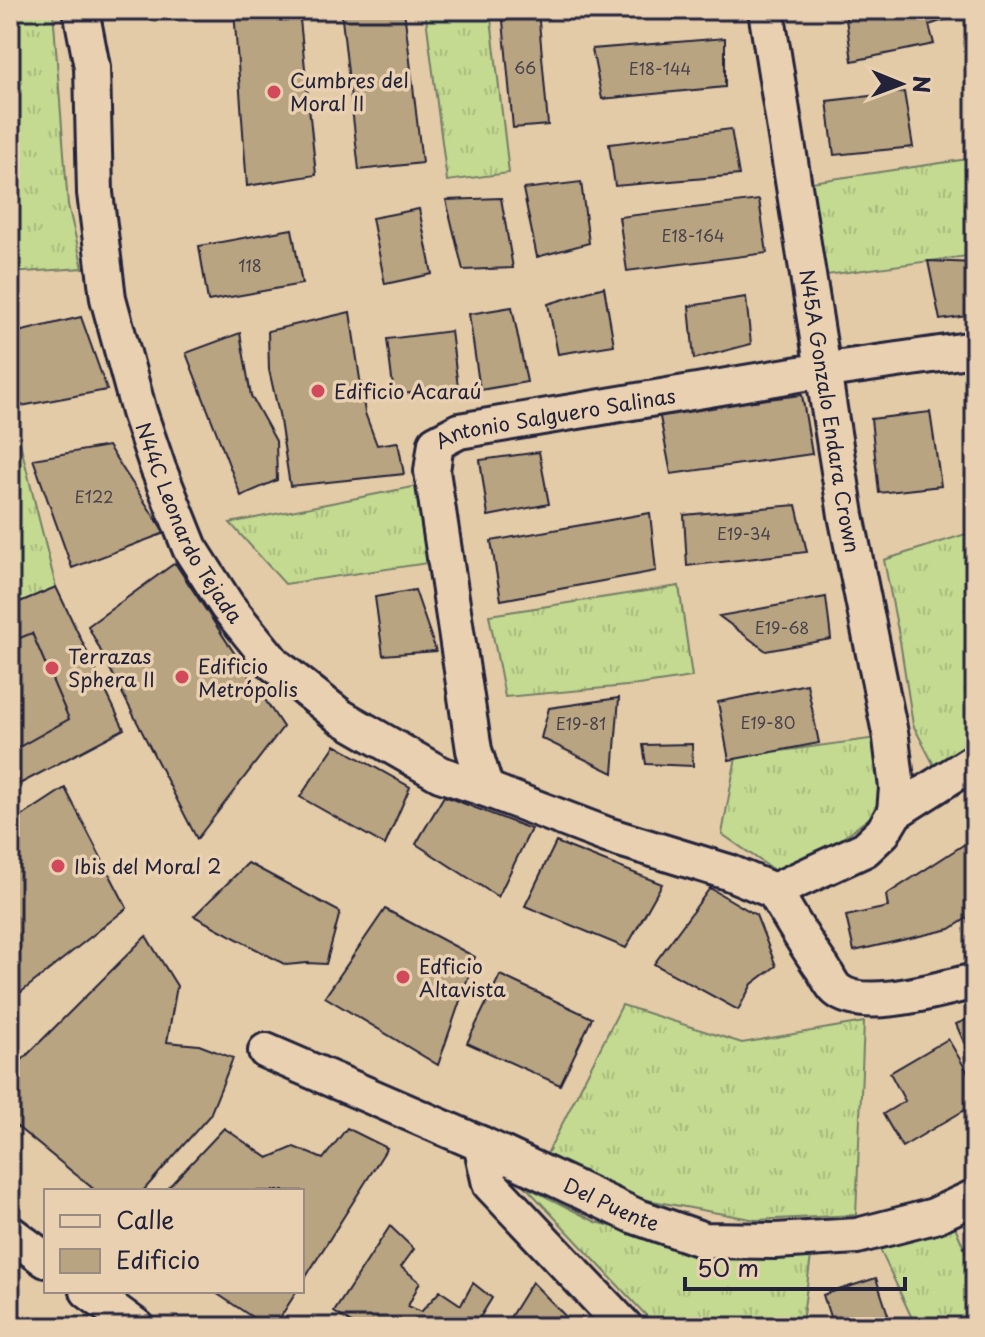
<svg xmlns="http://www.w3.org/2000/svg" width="985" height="1337" font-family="'Playpen Sans',sans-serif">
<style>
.grass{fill:url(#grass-tufts);stroke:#737e66;stroke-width:2}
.building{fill:#b9a481;stroke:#22223b;stroke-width:2}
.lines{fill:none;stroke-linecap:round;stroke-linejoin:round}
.minor-casing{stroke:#22223b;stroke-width:40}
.minor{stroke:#e9d0b1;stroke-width:34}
.poi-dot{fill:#d1495b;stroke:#e9d0b1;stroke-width:3}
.labels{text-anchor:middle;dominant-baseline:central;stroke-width:7;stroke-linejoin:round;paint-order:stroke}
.number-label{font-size:16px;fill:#48424c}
.poi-label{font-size:20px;fill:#22223b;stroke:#e9d0b1;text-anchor:start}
.street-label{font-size:20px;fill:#22223b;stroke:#e9d0b1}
</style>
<defs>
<pattern id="grass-tufts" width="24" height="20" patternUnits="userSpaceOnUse" patternTransform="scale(2)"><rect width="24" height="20" fill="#c4da90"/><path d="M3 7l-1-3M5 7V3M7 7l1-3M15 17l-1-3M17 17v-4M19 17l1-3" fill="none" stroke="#a8bb7d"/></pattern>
</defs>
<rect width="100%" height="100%" fill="#e4cba7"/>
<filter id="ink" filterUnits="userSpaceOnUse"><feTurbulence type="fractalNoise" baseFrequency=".0125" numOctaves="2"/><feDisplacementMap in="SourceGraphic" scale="16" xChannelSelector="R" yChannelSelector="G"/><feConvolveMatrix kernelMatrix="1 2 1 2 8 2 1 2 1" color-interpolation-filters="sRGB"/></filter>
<g filter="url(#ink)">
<path class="grass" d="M10,10H53L68,205L83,268L10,273Z
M425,10H490L509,173L447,181Z
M975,158V255L812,277L798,184Z
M20,443L56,587L10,606V446Z
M448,480L455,559L285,584L230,523Z
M975,531V745L936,769L913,725L900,641L884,560Z
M679,586L692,677L638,685L505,697L489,615Z
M884,737L907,789L788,880L722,834L736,757Z
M622,1005L742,1043L864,1022L856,1215L756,1220L625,1196L544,1160Z
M525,1186L596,1222L639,1233L698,1254L811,1256L802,1323L804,1327H657Z
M948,1210L975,1274V1327H916L872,1232Z"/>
<path class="building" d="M234,10H299L316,175L247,186Z
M341,10H404L422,163L359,170Z
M502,10H538L548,125L513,128Z
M589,10H693L590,23Z
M855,10H946L947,19L929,25L934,44L852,61L845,12Z
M725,38V87L602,99L592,49Z
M904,92L913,147L834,155L827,101Z
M731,129L739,175L615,186L609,144Z
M581,182L589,243L537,257L523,189Z
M501,198L513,268L463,270L446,200Z
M759,200L767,253L627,271L619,217Z
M419,209L432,274L385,284L372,218Z
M292,229L302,284L208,301L199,246Z
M928,261L975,263V315L940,320Z
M604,287L614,345L558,354L548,304Z
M746,297L751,344L694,359L689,306Z
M512,307L527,382L480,390L469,314Z
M350,312L365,413L377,445L398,442L404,474L290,486L279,414L269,370L268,331Z
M81,317L107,390L10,408V334Z
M451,331L458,387L394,395L387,339Z
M240,333L251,396L276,441L277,480L241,496L186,353Z
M802,395L812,454L671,474L659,412Z
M930,412L941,486L879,493L871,419Z
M108,446L165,533L72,568L33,459Z
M539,452L549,504L488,516L480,460Z
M796,505L807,552L687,566L684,515Z
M650,513L656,571L501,600L491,541Z
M175,563L283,727L197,839L88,626Z
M56,587L124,729L10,789V606Z
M415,590L436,651L383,655L375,597Z
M826,597L831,639L766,651L719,616Z
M32,633L69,719L10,752V642Z
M807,684L819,743L729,760L718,702Z
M619,698L613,773L541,738L549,708Z
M692,744L693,766L646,764L643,745Z
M335,745L410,787L385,845L300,797Z
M65,788L127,908L10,1001V824Z
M444,796L531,829L498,897L416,844Z
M974,838L975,913L950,929L854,951L846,916L888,907L886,895Z
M556,842L662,884L626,948L525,906Z
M248,863L340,912L326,964L307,963L286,965L194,916Z
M710,888L756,915L776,966L752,984L738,1010L654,964Z
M385,909L475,957L438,1065L325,997Z
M146,936L177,986L167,1042L199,1045L233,1058L210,1115L143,1191H96L10,1121V1072Z
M500,975L592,1018L560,1085L467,1043Z
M975,1016V1068L956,1024Z
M948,1039L975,1085V1104L902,1147L883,1114L905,1101L890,1073Z
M224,1128L268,1158L294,1147L323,1159L347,1128L387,1148L302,1283V1191H165Z
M390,1226L414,1249L401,1267L420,1282L408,1306L421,1312L440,1291L461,1305L473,1283L492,1298L474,1327H358L334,1312Z
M876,1278L892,1327H830L833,1326L823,1295Z
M532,1282L576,1327H504Z
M213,1291H297L274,1327H267Z"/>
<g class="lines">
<g class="minor-casing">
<g id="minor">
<path id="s1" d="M81,10L92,67L95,193L108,298L139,412L158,468L190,548L227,606L274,664L341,717L440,774L486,789L607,835L728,872L774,891"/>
<path id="s2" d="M766,10L846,515L891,738L897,788L895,812"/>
<path id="s3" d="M486,789L474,750L432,471L436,443L459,431L799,374L975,349"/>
<path d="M774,891C790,917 805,944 823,969C827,975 831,985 837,990C864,1013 943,988 975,981"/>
<path d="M774,891L865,849L883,832L895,812L975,761"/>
<path id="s4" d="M266,1051L481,1144L635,1216L704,1240L775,1241L857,1236L934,1216L975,1197"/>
<path d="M481,1144L490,1184L625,1327"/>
<path d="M10,1233L46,1260"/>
<path d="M88,1291L137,1327"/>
</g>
</g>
<use href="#minor" class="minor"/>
</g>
</g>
<g class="poi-dot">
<circle cx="274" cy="92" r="8"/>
<circle cx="318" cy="391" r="8"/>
<circle cx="52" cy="668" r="8"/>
<circle cx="182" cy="677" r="8"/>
<circle cx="58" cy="866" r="8"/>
<circle cx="403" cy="977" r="8"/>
</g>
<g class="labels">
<g class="number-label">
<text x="525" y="67">66</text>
<text x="660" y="68">E18-144</text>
<text x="693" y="235">E18-164</text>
<text x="250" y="265">118</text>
<text x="94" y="496">E122</text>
<text x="744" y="533">E19-34</text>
<text x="782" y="627">E19-68</text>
<text x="768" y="722">E19-80</text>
<text x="581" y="723">E19-81</text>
</g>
<g class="poi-label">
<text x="290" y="80">Cumbres del<tspan x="290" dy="23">Moral II</tspan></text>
<text x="334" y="391">Edificio Acaraú</text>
<text x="68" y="656">Terrazas<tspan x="68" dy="23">Sphera II</tspan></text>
<text x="198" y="666">Edificio<tspan x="198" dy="23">Metrópolis</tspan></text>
<text x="74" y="866">Ibis del Moral 2</text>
<text x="419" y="966">Edficio<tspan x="419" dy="23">Altavista</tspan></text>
</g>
<g class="street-label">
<text stroke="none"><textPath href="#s2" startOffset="406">N45A Gonzalo Endara Crown</textPath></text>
<text stroke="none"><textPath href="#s3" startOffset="474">Antonio Salguero Salinas</textPath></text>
<text stroke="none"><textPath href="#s1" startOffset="530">N44C Leonardo Tejada</textPath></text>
<text stroke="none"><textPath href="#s4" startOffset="378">Del Puente</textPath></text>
</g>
</g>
<rect width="985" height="1337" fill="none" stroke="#e9d0b1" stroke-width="40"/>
<rect x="20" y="20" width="945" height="1297" fill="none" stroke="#22223b" stroke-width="3" filter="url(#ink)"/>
<rect x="44" y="1189" width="260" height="104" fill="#e9d0b1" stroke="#998a82" stroke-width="2"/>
<rect x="60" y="1215" width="40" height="12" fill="#e9d0b1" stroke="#998a82" stroke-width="2"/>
<text x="116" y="1229" font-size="24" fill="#22223b">Calle</text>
<rect x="60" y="1249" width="40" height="24" fill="#b9a481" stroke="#998a82" stroke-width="2"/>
<text x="116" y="1269" font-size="24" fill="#22223b">Edificio</text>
<g transform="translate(901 84) rotate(91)" stroke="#e9d0b1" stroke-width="6" paint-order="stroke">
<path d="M0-6L14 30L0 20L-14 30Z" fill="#22223b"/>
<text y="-12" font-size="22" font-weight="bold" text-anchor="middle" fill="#22223b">N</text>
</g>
<path d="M685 1277v12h220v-12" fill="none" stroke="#22223b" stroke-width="4"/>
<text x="697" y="1277" font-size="24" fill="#22223b" stroke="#e9d0b1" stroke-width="6" paint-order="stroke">50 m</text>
</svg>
